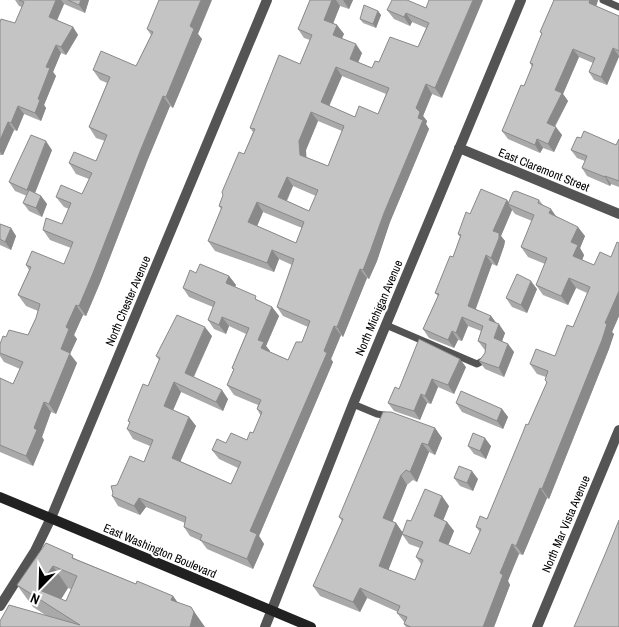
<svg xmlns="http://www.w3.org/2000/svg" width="619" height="627" font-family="'Archivo Narrow',sans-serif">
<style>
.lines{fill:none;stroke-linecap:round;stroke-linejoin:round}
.service{stroke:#545454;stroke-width:7}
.minor{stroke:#545454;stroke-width:10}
.secondary{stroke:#212121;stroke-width:10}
.wall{fill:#a9a9a9;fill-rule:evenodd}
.shaded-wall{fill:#898989}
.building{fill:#c4c4c4;stroke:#898989;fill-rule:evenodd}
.labels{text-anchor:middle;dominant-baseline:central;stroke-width:4.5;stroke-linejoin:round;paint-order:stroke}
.street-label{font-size:12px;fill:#000;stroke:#fff}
</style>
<rect width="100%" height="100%" fill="#fff"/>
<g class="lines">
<path class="service" d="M603,0L619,7
M386,325L477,364L486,359
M353,404L377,414L390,416"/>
<path class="minor" d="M459,148L619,214
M0,606L35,551L51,518L267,0
M265,627L353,404L521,0
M537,627L619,430"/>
<path class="secondary" d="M0,497L311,627"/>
</g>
<path class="wall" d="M15,0H89L85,13L64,4L57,20L73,27L78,35L66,55L61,53L53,72L56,76L44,105L46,108L41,121L24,114L17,131L14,130L3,155H0V22L15,23L22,7L19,6Z
M310,0H353L349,9L340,6L333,23L337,25L344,34L342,38L362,53L358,62L372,68L379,62L418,47L426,28L412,22L410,26L394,19L387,10L426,8L442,98L432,94L423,116L427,121L426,124L429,129L390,222L377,261L369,279L367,278L343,337L341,335L331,359L333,362L259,536L264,544L253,569L207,549L201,541L190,536L184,527L185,523L146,507L140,515L118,506L112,496L117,485L144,462L150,446L133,439L127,429L130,423L128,421L148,386L159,360L156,356L212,336L194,377L228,399L223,411L181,392L173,410L189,417L196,426L180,461L231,484L238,468L219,459L212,450L226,443L247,440L253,433L261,416L257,409L258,405L234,395L227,385L234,370L232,368L246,334L229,326L226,334L214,329L208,320L213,307L189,297L183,288L196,273L229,276L236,285L235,287L259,301L272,307L279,316L266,346L270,351V352L288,360L302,342L308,327L283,316L277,307L292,265L279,259L274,272L215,251L208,241L221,209L219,206L244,154L253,132L250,128L300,64L310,40L304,38L298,29ZM342,76L386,94L378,114L355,117L329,106ZM318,121L342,131L328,166L306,157V150ZM293,186L316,196L309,211L287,201ZM263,212L302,228L296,243L257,226Z
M554,0H598L596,6L619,16V57L607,85L594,80L589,72L593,63L579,57L563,94L568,101L555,127L562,135L554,152L543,148L540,153L508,139L502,131L524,86L532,67L530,63L542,34L540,32Z
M378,11L381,15L376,28L363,23L360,19Z
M147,29L198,34L202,39L173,108L170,106L148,159L100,283L86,316L83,315L74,335L77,339L70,354L77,363L56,414L51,412L42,437L44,440L33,466L0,452V378L13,384L20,369L4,362L0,356V344L6,337L28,335L36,318L38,311L26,306L18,295L29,270L26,265L64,264L71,248L50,240L43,230L62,224L69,209L64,207L56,197L82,194L89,179L76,174L69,163L96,161L105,141L96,138L89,127L107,83L100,80L93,70L136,66L151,35Z
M581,138L616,145L619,139V187L611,184L610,186L587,176L582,168L585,161L577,158L571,150Z
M52,150L35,193L41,196L47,204L42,217L29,211L23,203L27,196L15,191L9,182Z
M507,200L509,203L539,200L543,205L557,217L585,236L580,248L584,255L582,260L594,265L611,257L619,243V316L612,332L614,334L609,349L549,499L547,498L523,555L519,554L509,576L508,581L510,585L494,627H406L404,624L405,623L397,613L398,612L367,598L360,612L320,596L313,586L342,521L339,517L435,428L442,438L435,455L429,452L417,482L413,480L407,485L392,521L396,523L402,532L411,521L449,506L443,520L447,522L454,531L448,545L470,554L480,532L476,527L487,519L547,383L545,380L546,377L537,374L530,364L555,356L573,327L587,293L576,288L568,305L543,295L536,285L545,264L528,257L521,247L532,221L515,214L512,210L501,236L505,241L504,246L497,266L492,264L475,309L491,316L496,323L505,333L502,341L508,344L514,352L504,377L485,369L479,361L485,353V350L484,349L478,341L481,331L468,326L462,341L458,340L454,348L429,338L423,329L438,296L435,293L453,257L460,237L458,234L470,214ZM402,534L409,544L420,548L416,557L421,564L415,580L388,570Z
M0,224L11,228L16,236L11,250L0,245Z
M537,289L527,313L512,307L506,298Z
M466,367L454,394L438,387L431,404L427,403L420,420L394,411L388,403L399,389Z
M456,403L502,409L508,417L503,429L462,412Z
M468,446H491L486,459L474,454Z
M454,478L478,479L473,491L460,486Z
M46,543L76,559L136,584L173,596L177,602L205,627H0L47,616L33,607L17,585ZM68,588L71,589L66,601L61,599Z"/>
<path class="shaded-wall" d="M56,0H61L64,4L55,25L49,17Z
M81,0H89L85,13L79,5Z
M201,0H212L198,34L202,39L173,108L166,97L190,26Z
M332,0H336L340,6L331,29L324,20Z
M343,0H353L349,9Z
M473,0H483L442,98L435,88Z
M590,0H598L595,11L589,3Z
M378,11L381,15L376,28L373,24Z
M406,13L412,22L410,26L404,17Z
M337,25L344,34L339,44L333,35Z
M73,27L78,35L66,55L61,47Z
M356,44L362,53L356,68L350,59Z
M56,45L61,53L53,72L56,76L44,105L46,108L41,121L35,113L38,99L46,67Z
M613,48L619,56L607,85L601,77Z
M573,49L579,57L563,94L568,101L552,131L547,123L555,90Z
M336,67L342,76L327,111L321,102Z
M426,84L432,94L423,116L427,121L426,124L429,129L390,222L377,261L369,279L363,270L418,118L416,108Z
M163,96L170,106L148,159L100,283L86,316L79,306L141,149Z
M18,106L24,114L17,131L11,123Z
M311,112L318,121L306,150L307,164L300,155L299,141Z
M8,122L14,130L3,155L0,152V140Z
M556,127L562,135L554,152L548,144Z
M537,139L543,148L540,153L535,145Z
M46,141L52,150L33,198L27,190Z
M605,176L611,184L610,186L605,177Z
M287,177L293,186L284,206L278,197Z
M41,196L47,204L42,217L36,208Z
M507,200L510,205L508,204L512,210L501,236L505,241L504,246L497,266L491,258L493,231Z
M257,202L263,212L255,231L248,222Z
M551,209L558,219L549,213Z
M578,227L585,236L580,248L584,255L580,266L573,256L571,242Z
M11,228L16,236L11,250L5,242Z
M272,250L279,259L274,272L267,263Z
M486,255L492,264L474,314L468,306Z
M360,269L367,278L343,337L337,327Z
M229,276L236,285L232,293L226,283Z
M569,278L576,288L568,305L561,296Z
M531,281L537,289L527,313L521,305Z
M619,291V316L612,332L614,334L609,349L549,499L542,489L605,323Z
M76,305L83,315L74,335L77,339L70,354L77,363L56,414L49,404L66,327Z
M272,307L279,316L266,346L270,351L268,358L261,348L258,340Z
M491,316L497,324L489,320Z
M222,317L229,326L226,334L219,325Z
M462,317L468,326L462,341L456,333Z
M499,324L505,333L500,347L494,338Z
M334,326L341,335L331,359L333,362L259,536L264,544L253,569L247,559L250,531Z
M205,327L212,336L191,382L185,373Z
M452,331L458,340L454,348L448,340Z
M508,344L514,352L504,377L499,368Z
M460,359L466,367L454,394L448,385Z
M432,379L438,387L431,404L425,396Z
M174,382L181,392L171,415L164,406Z
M222,390L228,399L223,411L216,402Z
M421,394L427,403L420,420L414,411Z
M44,402L51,412L42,437L44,440L33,466L26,456L34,428Z
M502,409L508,417L503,429L497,421Z
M189,417L196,426L178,467L172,458Z
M435,428L442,438L435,455L428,445Z
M485,438L491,446L486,459L480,451Z
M422,443L429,452L417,482L410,472Z
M472,471L478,479L473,491L467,483Z
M401,475L407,485L390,528L383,518Z
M540,488L547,498L523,555L516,546Z
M442,496L449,506L441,526L434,516Z
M139,498L146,507L140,515L134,506Z
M447,522L454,531L446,551L439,541Z
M396,523L403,533L386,576L379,566Z
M512,544L519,554L508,581L510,585L494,627H483L500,573Z
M53,566L68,588L55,609L37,589Z
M360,588L367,598L360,612L353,602Z
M173,596L189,618L171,600Z
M191,607L205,627H190Z"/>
<path class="building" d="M19,0H56L49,17L73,27L61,47L56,45L46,67L50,68L38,99L40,100L35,113L18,106L11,123L8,122L0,140V22L1,19L15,23L24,2Z
M68,0H81L79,5Z
M159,0H201L190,26L194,29L166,97L163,96L141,149L93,273L79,306L76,305L66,327L69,329L61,349L70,353L49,404L44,402L34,428L37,430L26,456L0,445V378L13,384L23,362L0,353V344L3,336L6,337L9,330L28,335L36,318L40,304L18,295L31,267L26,265L32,251L64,264L73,242L43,230L46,218L62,224L71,203L56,197L61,185L82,194L92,173L69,163L74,152L96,161L107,135L89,127L110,77L93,70L101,51L136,66L153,32L147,29Z
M310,0H332L324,20L337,25L333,35L356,44L350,59L372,68L375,61L379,62L390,37L418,47L429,23L406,13L404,17L387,10L392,0H407L426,8L429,0H473L435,88L426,84L416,108L420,112L418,118L423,120L384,213L370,252L363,270L360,269L337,327L334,326L324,351L327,353L250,531L257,534L247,559L200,540L202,535L184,527L186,517L139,498L134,506L112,496L113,493L111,486L117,485L130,456L144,462L153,440L127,429L130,422L128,421L143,384L148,386L160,358L156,356L177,315L205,327L185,373L222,390L216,402L174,382L164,406L189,417L172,458L231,484L241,462L212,450L217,439L226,443L231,433L247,440L250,432L253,433L262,412L257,409L261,400L227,385L234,369L232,368L249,328L222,317L219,325L208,320L215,302L183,288L190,270L196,273L200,264L229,276L226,283L256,296L255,299L272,307L258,340L264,342L261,348L288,360L296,342H302L310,321L277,307L294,259L272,250L267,263L208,241L222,207L219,206L223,195L222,192L239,152L244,154L255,129L250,128L279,55L300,64L312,35L298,29ZM336,67L389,88L378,114L359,106L355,117L321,102ZM311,112L344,126L328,166L300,155L299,141ZM287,177L318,190L309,211L278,197ZM257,202L304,222L296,243L248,222Z
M554,0H590L589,3L619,16V51L613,48L601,77L589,72L595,58L573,49L555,90L562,93L547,123L556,127L548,144L537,139L535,145L502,131L521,85L524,86L533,64L530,63L542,33L540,32Z
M364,5L378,11L373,24L360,19Z
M584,131L616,145L619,139V181L605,176V177L582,168L587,156L571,150L577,137L581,138Z
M31,135L46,141L27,190L9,182Z
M481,189L507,200L493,231L499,233V238L491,258L486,255L468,306L491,316L489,320L499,324L494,338L508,344L499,368L479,361L485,353L486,344L478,341L483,326L462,317L456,333L452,331L448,340L423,329L439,294L435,293L450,256L453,257L461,235L458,234L466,212L470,214Z
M29,190L41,196L36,208L23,203Z
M516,191L539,200L538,203L551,209L549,213L578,227L571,242L578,245L573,256L594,265L600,252L611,257L617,242L619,243V291L605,323L607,324L602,340L542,489L540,488L516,546L512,544L503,566L500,573L503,575L483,627H411L404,624L407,617L397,613L400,606L360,588L353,602L313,586L343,519L339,517L383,412H391L435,428L428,445L422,443L410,472L406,470L401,475L383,518L396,523L379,566L415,580L423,560L416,557L423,542L402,534L407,520L411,521L425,489L442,496L434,516L447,522L439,541L470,554L481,529L476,527L480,516L487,519L523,432L526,424L528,425L547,382L545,380L548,371L530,364L536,349L555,356L567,325L573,327L590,287L569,278L561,296L536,285L547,258L521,247L534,215L508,204L513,192Z
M0,224L11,228L5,242L0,239Z
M517,274L531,281L521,305L506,298Z
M419,339L460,359L448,385L432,379L425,396L421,394L414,411L388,403L395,387L399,389Z
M461,391L502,409L497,421L456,403Z
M473,433L485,438L480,451L468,446Z
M459,466L472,471L467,483L454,478Z
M619,520V627H574L606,552Z
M46,543L73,555L72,558L136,584L137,581L173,596L171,600L191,607L194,612L190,627H0V621L9,605L80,625L17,585ZM53,566L77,576L66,601L37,589Z"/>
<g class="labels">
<g class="street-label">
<text transform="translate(544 170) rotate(22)">East Claremont Street</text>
<text transform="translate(128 301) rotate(-67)">North Chester Avenue</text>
<text transform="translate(379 308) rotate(-67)">North Michigan Avenue</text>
<text transform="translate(566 524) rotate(-67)">North Mar Vista Avenue</text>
<text transform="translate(160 551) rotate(23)">East Washington Boulevard</text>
</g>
</g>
<g transform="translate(40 587) rotate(203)" stroke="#ffffff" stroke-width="4" paint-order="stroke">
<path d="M0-4L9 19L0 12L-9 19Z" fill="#000000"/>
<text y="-8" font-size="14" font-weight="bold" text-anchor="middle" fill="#000000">N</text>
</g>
</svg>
